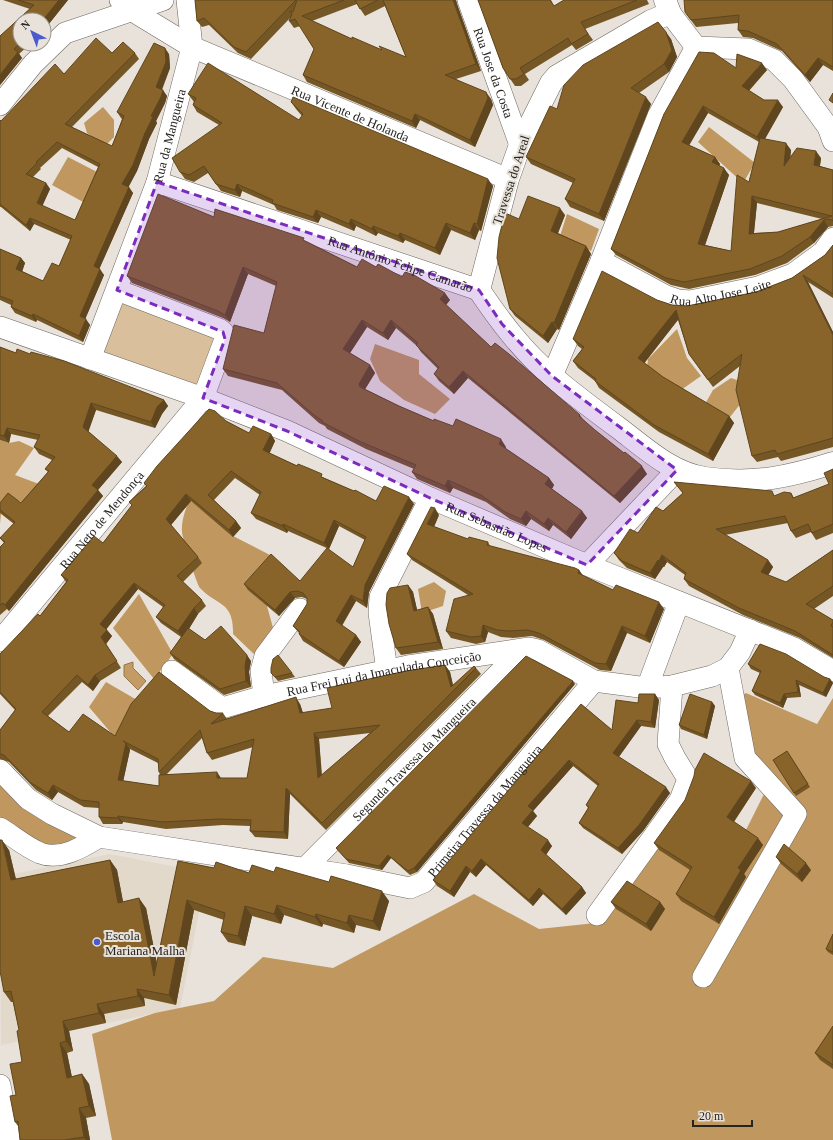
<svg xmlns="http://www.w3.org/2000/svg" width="833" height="1140" font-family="Georgia,serif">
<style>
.built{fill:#e3d9ca}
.green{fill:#d9bf9b}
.forest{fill:#bf975f}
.water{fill:#c39b63;stroke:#94774f}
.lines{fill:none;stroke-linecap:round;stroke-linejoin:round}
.minor-casing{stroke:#6e6861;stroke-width:22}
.major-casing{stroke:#6e6861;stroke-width:23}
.minor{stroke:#fff;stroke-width:21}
.major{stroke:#fff;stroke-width:22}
.wall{fill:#755625;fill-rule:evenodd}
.shaded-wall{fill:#5f461e}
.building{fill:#88642b;stroke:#5f461e;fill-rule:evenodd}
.marked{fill:#7b2cbf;fill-opacity:0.2;stroke:#7b2cbf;stroke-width:3;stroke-dasharray:8 5;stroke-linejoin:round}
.poi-dot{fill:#4a5acf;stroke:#e8e2da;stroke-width:1.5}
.labels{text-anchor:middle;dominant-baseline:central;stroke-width:4;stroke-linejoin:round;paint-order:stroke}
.street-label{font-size:13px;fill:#262421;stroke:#e8e2da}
.poi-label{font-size:13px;fill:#262421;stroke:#e8e2da;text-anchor:start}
</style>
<rect width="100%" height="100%" fill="#e8e2da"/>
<path class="built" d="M110,854L207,873L180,1008L1,1045L0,877Z"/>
<path class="green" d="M122,302L219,336L201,387L103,353Z"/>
<path class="forest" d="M103,107L114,120V137L105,146L87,133L84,123Z
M709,127L755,163L743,183L698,142Z
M68,157L99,173L85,203L52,185Z
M567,214L599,229L591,251L560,236Z
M677,329L687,358L701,376L681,390L647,368L648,359Z
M375,344L419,360V374L450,399L435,414L404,400L380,381L370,359Z
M731,378L743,382L741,403L730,417L718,411L696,420L713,390Z
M0,440L9,443L19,441L34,448L15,475L39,484L27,503L12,500L1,514L0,524Z
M190,500L233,536L272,556L267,606L275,635L257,657L233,634C234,601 217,606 200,588C197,585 182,537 182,532C181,522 185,509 190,500Z
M434,582L446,591L443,606L422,613L418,589Z
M139,594L173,654L154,679L113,628Z
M106,682L137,700L117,740L89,707Z
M746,693L817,724L833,698V1140H112L92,1034L155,1013L214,1001L263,957L333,968L474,894L539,929L605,922L664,832L731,860L769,784L745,758L740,696Z
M0,777L76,830V843L49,847L0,819Z"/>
<path class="water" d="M133,662V668L146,681L138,690L124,676V665Z"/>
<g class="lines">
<g class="minor-casing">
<g id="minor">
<path id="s1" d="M187,0L192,47L508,179"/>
<path id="s2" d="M468,0L520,145"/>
<path d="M670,13L696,47L748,49L774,60L793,79L828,127L833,141"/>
<path d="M0,105L33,64L65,33L163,0"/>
<path id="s3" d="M157,182L479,290"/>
<path id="s4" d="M601,261L666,296L678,300L690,301L758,287L793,274L823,252L833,238"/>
<path id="s5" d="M0,327L203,398L287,431L430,498L587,565L794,648L833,671"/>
<path id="s6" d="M90,359L157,182L192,47L131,10L120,0"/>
<path d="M552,376L601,261L658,116L696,47"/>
<path d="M587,565L677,470"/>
<path id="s7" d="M0,641L203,398L225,339L223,332L219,329L117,290"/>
<path id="s8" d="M172,671L222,708L264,696L408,666L529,648L538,650L594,681L647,688L672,686L712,676L728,668L740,652L750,630"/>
<path d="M387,671L379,613L380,597L430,498"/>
<path d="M647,688L679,602"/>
<path d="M264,696L261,671L265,656L300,609"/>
<path id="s9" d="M0,770L28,799L52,814L99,837L347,875L410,888L424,882L594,681"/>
<path d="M0,828C13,836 26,847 40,853C60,861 83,847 99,837"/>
<path id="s10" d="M305,868L522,650"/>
<path d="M597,915L680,800L688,779L675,758L668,744L672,686"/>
<path d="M703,977L796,814L745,758L728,668"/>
<path d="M0,1085L10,1140"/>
</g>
</g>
<g class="major-casing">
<path id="major" d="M665,0L670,13L651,21L557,76L551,83L520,145L508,179L479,290C500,321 523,352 553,377C574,395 597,412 620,429C646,449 672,473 705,478C752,485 789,477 833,463"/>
</g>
<use href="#minor" class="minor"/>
<use href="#major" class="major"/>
</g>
<path class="wall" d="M3,0H68L44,30V20H20V44H30L19,54L22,58L0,85V36L30,9Z
M195,0H456L457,4L481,71L456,79L491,99L493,105L475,147L420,120L416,128L307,82L303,75L314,49L300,26L294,28L289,21L291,17L251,59L238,53L209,25L202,27L197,21ZM357,4L365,16L385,6L406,57L382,50L352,39L312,21Z
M478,0H551L554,6L564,0H647L649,4L585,29L593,40L576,50L572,45L525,74L529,80L521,86H515L503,68Z
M833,0V71L823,65L810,82L782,51L753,38L743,37L738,30V23L696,27L685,12Z
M671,39L677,57L669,72L639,93L651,104L604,221L570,207L565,199L573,183L531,164L526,157L557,109Z
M112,53H135L139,59L72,127L112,146L122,119L121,118L117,112L169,54L170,68L162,90L167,96L165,103L156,121L157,123L149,139L137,171L128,187L133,193L99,269L104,275L85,319L90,325L83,342L37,320L36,322L15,313L11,307V305L0,300V249L21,258L25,263L22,271L43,281L59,266L71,240L34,224L30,231L1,207H0V120L1,121L64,74ZM62,148L98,167L75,220L42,206L50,189L46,183L33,177L41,169L40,168Z
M736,68L767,70L749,91L764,100L783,107L765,139L791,150L790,157L821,158L820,166L833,170V226L828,227L814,243L787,263L755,275L689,289L671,285L616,255L611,249L664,114ZM708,113L759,142L731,251L705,245L729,175L719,166L720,164L715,157L689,145ZM757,203L822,219L778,232L754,233Z
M188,94L299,120L302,116L296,109L291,102L493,186L481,231L479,230L475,240L451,230L440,255L405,240L403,243L378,233L376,236L356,226L354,231L321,217L318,223L277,210L274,205L242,191L240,197L221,191L208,173L194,182L185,179L180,172L219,125L197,112L193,105L194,102Z
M565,215L558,233L586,246L591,254L559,330L557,329L548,343L515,316L510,309L519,219Z
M214,217L306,241L357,267H376L402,277L450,300L446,305L491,347L580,415L584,421L647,474L620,503L468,378L454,394L439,381L434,374L438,369L421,352L417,346L396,328L388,340L367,327L350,353L370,365L375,373L365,389L399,406L434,421L506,447L505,448L549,478L554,485L552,489L582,511L587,518L571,539L553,525L549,531L531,519L526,526L510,519L486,502L453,488L450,493L417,479L412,472L414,469L366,449L327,429L325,426L319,423L282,390L228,376L223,369L264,333L276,286L248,274L230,322L223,318L132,283L127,276Z
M833,245V298L808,282L833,332V447L781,461L778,457L757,462L752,456L740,366L713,387L689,354L678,320L644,363L663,377L729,416L734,423L713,461L659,432L599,388L595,381L578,368L573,361L582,349L578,346L573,339L657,300L672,305L687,306L756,292L792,278L825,255Z
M0,347L16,353L164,400L168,406L162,414L155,428L96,410L88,431L122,462L98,490L103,496L9,611L7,609L0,615V547L4,543L0,538L14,524L0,513V503H21L48,472L45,469L52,460L39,454L34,447L38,440L11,434L9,443L0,440Z
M226,421L249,433L271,434L275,441L269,453L376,501L414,504L369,592L367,608L356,601L342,626L356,635L361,642L344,667L303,641L299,634V633L293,626L307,604V599L302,597L295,598L279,616L248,590L244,584L300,581L353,567L365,540L339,526L329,549L288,531L287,533L256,519L251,513L260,495L235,478L214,500L236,521L241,528L233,537L191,501L171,525L198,557L202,563L183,582L202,600L206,606L198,614L189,629L205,640L251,661L249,672L251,687L224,695L174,659L170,653L181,637L161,623L156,617L163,607L138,589L106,629L112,636L106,644L121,668L100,681L93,691L82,682L48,716L69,732L115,736L210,711L216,713H223L227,719L300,704L303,713L332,708L445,665L450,672L453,685L476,668L481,674L326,830L290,794L288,839L255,837L250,831V826L223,825L166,829L123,822L122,824H103L99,817V808L84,807L58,792L52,800L36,790L9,762L0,759V730L15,710L0,694V654L40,616L66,582L61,575L103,543L132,505L129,502L146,486L144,483ZM370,733L322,775L319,739ZM202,738L207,753L212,760L253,747L247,778H221L167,774ZM130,749L158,763L159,772L160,775L159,786L123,781L130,750Z
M833,469V533L816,540L811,532L796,538L791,531L788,523L725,535L768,560L773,567L768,575L786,582L833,550V596L814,609L833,620V658L800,638L743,615L689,586L684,579L685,575L667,562L664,567H663L655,579L627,568L619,560L614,553L663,511L683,493L674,482L776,496L791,493L794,498L829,484Z
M439,515L434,527L468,539L488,542L490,546L579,570L583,576L613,590L664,609L650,643L627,633L611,671L600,670L544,640L532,636L513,638L501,637L488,632L485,642L476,644L451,638L446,631L468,595L412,560L407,554Z
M408,585L413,592L417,610L428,607L433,614L443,649L401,655L396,648Z
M748,664L824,677L830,679L833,683L826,697L799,685L801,697L787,698L783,708L755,695L752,691L760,673L751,669Z
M271,673H292L295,677L278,681Z
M575,684L417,872L410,875L391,858L382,870L349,863L336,848Z
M655,694L659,700L655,728L641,726L619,757L670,793L643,831L622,854L583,828L579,823L588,808L586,805L598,786L573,766L533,811L537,816L528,827L552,846L546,855L582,887L586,893L566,915L543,894L533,906L486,865L476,877L470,872L454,897L437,886L433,880L581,704L612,730L638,703Z
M712,702L715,706L707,739L681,729L679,725Z
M787,751L810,787L796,796L794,793Z
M756,788L734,822L763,845L744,874L746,877L719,924L681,901L676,894L690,870L659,850L654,843Z
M9,850L16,879L110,860L117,870L123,902L146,908L157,963L178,861L214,868L249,873L274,872L389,901L380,931L356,925L354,933L323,924L322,927L284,915L281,924L252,916L245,946L228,942L221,932L224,920L194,910L176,1005L144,998L145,1006L104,1014L106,1023L69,1031L73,1051L67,1053L72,1077L82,1074L89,1084L96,1116L86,1118L90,1140H20L18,1126L15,1122L16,1095L22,1062L19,1030L13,1002H11L4,992Z
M776,857L811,870L802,882L781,864Z
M611,902H660L665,909L651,931L616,909Z
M833,934V955L828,952L826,949Z
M833,1026V1069L820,1060L815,1053Z"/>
<path class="shaded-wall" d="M59,0H68L44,30V20H43Z
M453,0H456L457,4L481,71L476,64Z
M666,32L671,39L677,57L669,72L664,64Z
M165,48L169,54L170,68L160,93L156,87Z
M18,52L22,58L0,85V75Z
M818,58L823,65L810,82L805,75Z
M762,63L767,70L746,93L742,86Z
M163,90L167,96L165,103L156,121L157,123L149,139L137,171L127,190L122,184L151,116Z
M486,92L491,99L493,105L475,147L470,140Z
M646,97L651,104L604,221L599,214Z
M778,100L783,107L762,144L757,137Z
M703,106L708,113L687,149L682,142Z
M415,114L420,120L416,128L412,121Z
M786,143L791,150L789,173L784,166Z
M816,151L821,158L819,172L814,165Z
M715,157L720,164L717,169L712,162Z
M724,168L729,175L703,251L698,244Z
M488,179L493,186L481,231L477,224Z
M46,183L50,189L41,209L37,203Z
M237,184L242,191L240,197L235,190Z
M129,187L133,193L98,272L94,266Z
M752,196L757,203L753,241L749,234Z
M560,208L565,215L556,238L551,231Z
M316,210L321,217L318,223L313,217Z
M30,218L34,224L30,231L26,225Z
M351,219L356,226L354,231L349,224Z
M824,220L828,227L814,243L810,237Z
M446,223L451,230L440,255L435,248Z
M474,223L479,230L475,240L470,233Z
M373,226L378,233L376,236L372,229Z
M400,233L405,240L403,243L398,236Z
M586,246L591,254L559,330L554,323Z
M21,258L25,263L21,275L16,269Z
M243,267L248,274L230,322L225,315Z
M100,269L104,275L84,322L80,316Z
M803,275L808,282L833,332V335Z
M445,293L450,300L445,306L440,299Z
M676,310L680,317L643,365L638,358Z
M33,314L37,320L36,322L32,316Z
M86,319L90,325L83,342L79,336Z
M362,320L367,327L348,356L343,349Z
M391,320L396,328L388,340L383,333Z
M552,322L557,329L548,343L543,336Z
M370,365L375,373L364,391L359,384Z
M463,371L468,378L454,394L449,387Z
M164,400L168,406L162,414L155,428L151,422L157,407Z
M91,403L96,410L88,433L83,427Z
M729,416L734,423L713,461L708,454Z
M7,428L11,434L9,443L4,436Z
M271,434L275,441L268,457L263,450Z
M501,439L506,447L504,451L499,444Z
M117,456L122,462L97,491L92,485Z
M642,466L647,474L620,503L614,496Z
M549,478L554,485L550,492L545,484Z
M448,480L453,488L450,493L445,486Z
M98,490L103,496L9,611L5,605Z
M186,494L191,501L171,525L166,519Z
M409,497L414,504L369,592L367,608L363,601L365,585Z
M435,508L439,515L432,531L427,524Z
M526,511L531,519L526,526L521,519Z
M582,511L587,518L571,539L566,532Z
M548,518L553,525L549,531L544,524Z
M334,520L339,526L329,549L324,543Z
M236,521L241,528L233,537L229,530Z
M283,524L288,531L287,533L283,526Z
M662,555L667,562L664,567L659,561Z
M658,560L663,567L655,579L650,573Z
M768,560L773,567L766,579L761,572Z
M579,570L584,577L578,573Z
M134,583L138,589L105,631L100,624Z
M408,585L413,592L419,618L414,611Z
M290,592L295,598L279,616L275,610Z
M351,595L356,601L340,628L336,621Z
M659,602L664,609L650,643L645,636Z
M428,607L433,614L443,649L438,642Z
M194,608L198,614L183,638L178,631Z
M483,625L488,632L485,642L481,636Z
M622,626L627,633L611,671L606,664Z
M107,630L112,636L106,644L121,668L101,637Z
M356,635L361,642L344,667L339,661Z
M247,655L251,661L249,672L251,687L246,681L245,666Z
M445,665L450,672L454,690L451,687Z
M95,675L100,681L93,691L88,685Z
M830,679L833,683L826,697L823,693Z
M796,680L799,685L801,697L798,692Z
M573,681L575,684L417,872L414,868Z
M655,694L659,700L655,728L651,722Z
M784,694L787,698L783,708L780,703Z
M296,697L300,704L305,719L300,713Z
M712,702L715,706L707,739L704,735Z
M637,720L641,726L617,759L613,753Z
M314,733L319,739L322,784L318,778Z
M126,743L130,750L122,787L118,780Z
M569,760L573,766L533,811L537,816L526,829L522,823L528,806Z
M217,772L221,778H217Z
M751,781L756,788L732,824L727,817Z
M53,785L58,792L52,800L48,793Z
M666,787L670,793L643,831L622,854L618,848Z
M286,788L290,794L288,839L284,832Z
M118,816L123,822L122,824L118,818Z
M758,838L763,845L744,874L746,877L719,924L714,917L738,868Z
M2,840L9,850L18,889L11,880Z
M548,840L552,846L545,856L541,850Z
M388,855L391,858L382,870L379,866Z
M481,859L486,865L476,877L472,871Z
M110,860L117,870L125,912L118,903Z
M806,863L811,870L802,882L797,874Z
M466,866L470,872L454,897L450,891Z
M582,887L586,893L566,915L562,909Z
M539,888L543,894L533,906L529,900Z
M382,891L389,901L380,931L373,921Z
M139,898L146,908L161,986L154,976Z
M187,900L194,910L176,1005L169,995Z
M660,902L665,909L651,931L646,924Z
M277,905L284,915L281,924L274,914Z
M245,906L252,916L245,946L238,936Z
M316,914L323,924L322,927L315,917Z
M349,915L356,925L354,933L347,923Z
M137,989L144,998L145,1006L138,996Z
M97,1004L104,1014L106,1023L99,1013Z
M63,1021L69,1031L73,1051L66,1041Z
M60,1043L67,1053L74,1088L67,1078Z
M82,1074L89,1084L96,1116L89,1106Z
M79,1108L86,1118L90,1140H86L84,1137Z"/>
<path class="building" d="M18,0H59L43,20H20V43L14,49L18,52L0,75V36L34,5Z
M195,0H296L246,52L234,47L204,18L197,21Z
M297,0H344L302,16L352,39V37L382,50L379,46L406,57L383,0H453L476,64L445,75L486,92L488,98L470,140L415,114L412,121L303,75L314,49L295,19L289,21L292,14L290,11L293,12Z
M355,0H378L360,9Z
M478,0H550L554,6L564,0H637L581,22L588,34L571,44L568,38L520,68L524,74L516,79H510L503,68Z
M684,0H833V67L818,58L805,75L777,44L748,31L738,30L739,15L691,20L685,12Z
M658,22L666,32L672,50L664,64L631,88L646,97L599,214L565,199L575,179L526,157L550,106L557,109L564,85L583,65Z
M96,38L112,53L123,42L135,53L65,124L112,146L124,116L117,112L154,43L165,48L166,62L156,87L163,90L161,97L151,116L153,117L145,133L133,165L122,184L129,187L94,266L100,269L80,316L86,319L79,336L33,314L32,316L11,307L13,301L0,296V249L21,258L16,269L43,281L52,263L59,266L72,236L30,218L26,225L0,204V120L1,121L55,64L64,74ZM57,142L100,164L75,220L37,203L46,183L26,174L37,163L36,162Z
M699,52L714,53L736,68L737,54L762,63L742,86L764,100H778L757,137L703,106L682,142L715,157L712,162L724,168L698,244L731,251L737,175L749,182L760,138L786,143L784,166L797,148L816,151L814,165L833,170V221L830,219L824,220L810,237L782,256L750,269L684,282L666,278L611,249L664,114ZM752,196L832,216L778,232L749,234Z
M208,63L299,120L303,114L291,102L293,97L488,179L477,224L474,223L470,233L446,223L435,248L400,233L398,236L373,226L372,229L351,219L349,224L316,210L313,217L272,203L273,200L237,184L235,190L216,184L204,166L189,175L180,172L172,158L222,123L193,105L196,98L188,94Z
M833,93V103L829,100Z
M158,194L214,217L215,209L304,238L303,240L357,267L362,259L376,267L378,264L402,277L405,272L414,275L445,293L440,299L491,347L495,343L509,354L580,415L579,416L595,430L624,453L625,452L642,466L614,496L463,371L449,387L434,374L439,367L416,345L418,343L391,320L383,333L362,320L343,349L370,365L359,384L360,387L399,406L434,421V419L453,426L456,419L501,439L499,444L549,478L545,484L582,511L566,532L548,518L544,524L526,511L521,519L505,512L481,495L448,480L445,486L412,472L416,465L361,442L322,422L323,421L314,415L277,383L223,369L234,325L264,333L277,282L243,267L225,315L218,311L127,276Z
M528,196L560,208L551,231L586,246L554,323L552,322L543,336L510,309L497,258L499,237L505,213L519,219Z
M833,245V294L803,275L833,335V438L777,454L775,450L752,456L736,390L742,354L708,380L689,354L676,310L638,358L663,377L729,416L708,454L654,425L595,381L596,379L573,361L584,347L573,339L602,271L657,300L672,305L687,306L756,292L792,278L825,255Z
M0,347L16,353L17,349L30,354L31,352L64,361L164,400L157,407L151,422L91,403L83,427L117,456L92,485L98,490L5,605L3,603L0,605V547L5,542L0,538L15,522L0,510V503L8,493L21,503L49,471L45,469L55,457L34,447L40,435L7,428L4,436L0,435Z
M209,409L215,411L226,421L249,433L253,426L271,434L263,450L297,466L298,464L308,468L322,474L321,477L354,491L355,490L376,501L384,486L409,497L365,585L363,601L351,595L336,621L356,635L339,661L299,634L300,632L293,626L307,604V598L303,593L297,591L290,592L275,610L244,584L271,554L300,581L327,548L353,567L366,537L334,520L324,543L283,524V526L251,513L261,492L231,471L208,495L236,521L229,530L186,494L166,519L198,557L177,576L202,600L194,608L178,631L156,617L165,605L134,583L100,624L107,630L101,637L117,661L95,675L88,685L77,675L42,712L69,732L83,714L115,736L131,704L159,672L210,711L216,713H223L211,724L296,697L300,713L332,708L327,688L406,671L445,665L451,687L474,666L476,668L322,823L286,788L284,832L250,831L251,820L219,819L162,822L118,816V818L99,817V802L80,800L53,785L48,793L31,783L4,755L0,754V730L16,709L0,692V654L38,614L40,616L68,580L61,575L94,536L103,543L132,505L129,502L147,486L144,483L157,466ZM380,725L318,778L314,733ZM200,730L207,753L254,739L247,778H217V772L159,775V786L118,780L126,743L123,741L158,759L159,772Z
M833,469V524L812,533L808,524L791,531L785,516L716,529L768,560L761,572L786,582L833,550V586L806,604L833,620V622L831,626L833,627V655L795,631L739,608L684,579L686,573L662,555L659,561L658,560L650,573L622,561L614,553L630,529L638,533L656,507L663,511L683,493L674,482L772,491L774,496L784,492L791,493L793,498L829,484L824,473Z
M431,507L435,508L427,524L468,539L469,537L488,542L487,545L575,568L579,570L578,573L613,590L616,585L659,602L645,636L622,626L606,664L595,663L539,633L527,630L509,631L497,630L483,625L481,636L471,637L446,631L454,599L473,594L407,554Z
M408,585L414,611L428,607L438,642L396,648L389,624L386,605L387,593L390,588Z
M221,626L247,655L245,666L246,681L220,689L170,653L188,628L205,640Z
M760,644L786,654L824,677L830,679L823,693L796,680L798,692L784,694L780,703L752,691L761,671L748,664Z
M278,655L292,673L275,677L271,673V668L273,659Z
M526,656L573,681L414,868L408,871L388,855L379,866L346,859L336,848Z
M639,694H655L651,722L637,720L613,753L666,787L639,825L618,848L579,823L589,807L586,805L599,784L569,760L528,806L533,810L522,823L548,840L541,850L582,887L562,909L539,888L529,900L481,859L472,871L466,866L450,891L433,880L581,704L612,730L616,700L638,703Z
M690,694L712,702L704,735L679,725Z
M787,751L808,784L794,793L773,760Z
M704,753L751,781L727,817L758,838L738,868L741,870L714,917L676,894L692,867L654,843L685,800L694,776L695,770Z
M0,840H2L11,880L110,860L118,903L139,898L154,976L178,861L214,868L216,862L249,873L252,865L274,872L276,867L329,882L331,876L382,891L373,921L349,915L347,923L316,914L315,917L277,905L274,914L245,906L238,936L221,932L225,913L187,900L169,995L137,989L138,996L97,1004L99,1013L63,1021L66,1041L60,1043L67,1078L82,1074L89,1106L79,1108L84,1137L64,1140H20L18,1121L15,1122L10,1096L16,1095L10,1064L22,1062L17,1031L19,1030L11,991L4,992L0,971Z
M784,844L806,863L797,874L776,857Z
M627,881L660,902L646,924L611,902Z
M833,934V952L826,949Z
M833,1026V1065L815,1053Z"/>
<path class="marked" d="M157,182L479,290L502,324L552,376L677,470L587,565L430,498L287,431L203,398L225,339L223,332L117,290Z"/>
<circle class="poi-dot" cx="97" cy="942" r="4"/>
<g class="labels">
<g class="street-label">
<text stroke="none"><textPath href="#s2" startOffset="77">Rua Jose da Costa</textPath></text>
<text stroke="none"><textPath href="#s1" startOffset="219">Rua Vicente de Holanda</textPath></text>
<text stroke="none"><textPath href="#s6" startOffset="237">Rua da Mangueira</textPath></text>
<text transform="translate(511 180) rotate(-72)">Travessa do Areal</text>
<text stroke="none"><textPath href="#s3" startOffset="257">Rua Antônio Felipe Camarão</textPath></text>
<text stroke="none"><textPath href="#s4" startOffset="130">Rua Alto Jose Leite</textPath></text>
<text stroke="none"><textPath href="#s7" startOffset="158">Rua Neto de Mendonça</textPath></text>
<text stroke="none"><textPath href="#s5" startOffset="536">Rua Sebastião Lopes</textPath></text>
<text stroke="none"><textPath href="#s8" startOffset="228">Rua Frei Lui da Imaculada Conceição</textPath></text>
<text stroke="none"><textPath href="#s10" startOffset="154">Segunda Travessa da Mangueira</textPath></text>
<text stroke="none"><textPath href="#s9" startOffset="545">Primeira Travessa da Mangueira</textPath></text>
</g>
<g class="poi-label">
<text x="105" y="935">Escola<tspan x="105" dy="15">Mariana Malha</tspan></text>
</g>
</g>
<g transform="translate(32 32) rotate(318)"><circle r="19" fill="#e8e2da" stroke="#9a9690"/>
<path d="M0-3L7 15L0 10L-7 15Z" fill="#4a5acf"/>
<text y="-6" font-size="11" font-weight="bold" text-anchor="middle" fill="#262421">N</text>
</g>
<path d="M693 1120v6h59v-6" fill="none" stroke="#262421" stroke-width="2"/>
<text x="699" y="1120" font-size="12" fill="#262421" stroke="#e8e2da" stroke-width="3" paint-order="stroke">20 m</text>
</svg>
